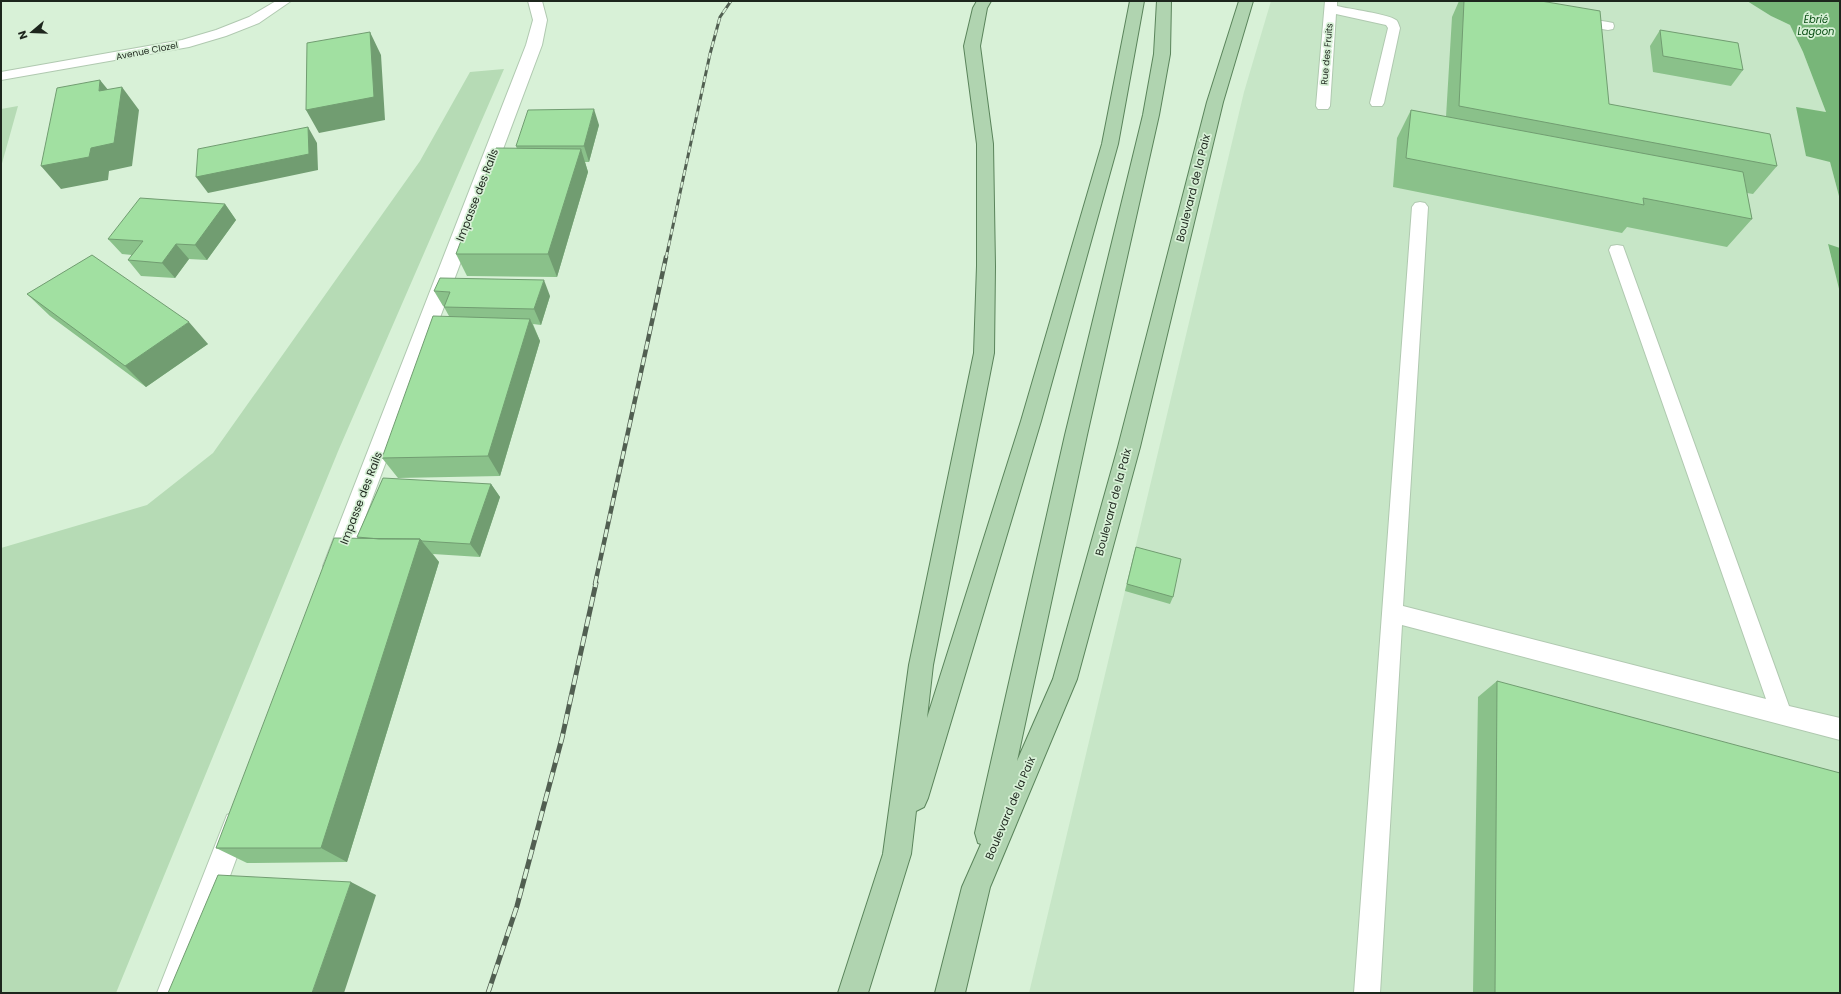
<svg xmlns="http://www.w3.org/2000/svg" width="1841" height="994" font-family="Poppins,sans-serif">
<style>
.built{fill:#c7e6c7}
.green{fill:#b6dbb5}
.water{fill:#78b679}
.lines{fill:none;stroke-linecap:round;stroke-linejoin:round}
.lane-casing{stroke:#b0c9b0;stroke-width:2}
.street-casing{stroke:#b0c9b0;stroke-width:2}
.primary-casing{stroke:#5a845b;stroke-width:2}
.lane{fill:#fff;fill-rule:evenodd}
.street{fill:#fff;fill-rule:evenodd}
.primary{fill:#b0d4b0;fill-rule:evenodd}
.rail-far2-casing{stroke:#515f51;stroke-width:3}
.rail-far1-casing{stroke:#515f51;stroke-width:4.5}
.rail-casing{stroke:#515f51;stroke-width:5}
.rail-far2{stroke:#d8f1d7;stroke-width:2;stroke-dasharray:6;stroke-linecap:butt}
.rail-far1{stroke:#d8f1d7;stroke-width:3;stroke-dasharray:8;stroke-linecap:butt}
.rail{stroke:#d8f1d7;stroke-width:3.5;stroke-dasharray:10;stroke-linecap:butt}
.wall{fill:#8ac18a}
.shaded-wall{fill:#719d71}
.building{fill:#a1e0a1;stroke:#719d71}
.labels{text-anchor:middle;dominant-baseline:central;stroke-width:3.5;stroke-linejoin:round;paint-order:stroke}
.far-street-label{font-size:9px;fill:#1d261d;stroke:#d8f1d7}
.far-water-label{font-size:10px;font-style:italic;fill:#084d13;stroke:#d8f1d7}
.street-label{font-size:11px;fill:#1d261d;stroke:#d8f1d7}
</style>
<rect width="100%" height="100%" fill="#d8f1d7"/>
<path class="built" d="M1271,1H1747L1771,16L1790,25L1803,52L1826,112L1796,108L1830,162L1840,200V248L1828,245L1840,293V993H1029L1244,92Z"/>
<path class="green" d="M504,69L339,449L116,993H1V548L147,505L213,453L420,161L470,72Z
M18,106L1,167V109Z"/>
<path class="water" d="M1747,1H1840V200L1830,162L1806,156L1796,107L1826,112L1803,52L1790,25L1771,16Z
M1828,244L1840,248V293Z"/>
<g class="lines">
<g class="lane-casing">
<path id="lane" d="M276,1H291L259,23L226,36L189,47L1,80V72L182,40L216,30L249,17Z
M1325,1H1337V6C1348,9 1389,14 1396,20C1398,21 1399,26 1400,28L1384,103L1382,106H1372L1370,103L1388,28L1386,25L1336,14L1330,106L1328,109H1318L1316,106Z
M1577,17L1608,22L1613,23L1614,26L1613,29L1608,30L1572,24L1571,21L1572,18Z
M1420,202L1425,203L1428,207L1403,606L1766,699L1609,250L1611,246L1617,245L1623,246L1789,706L1840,718V740L1402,625L1380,993H1354L1412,207L1415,203Z"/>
</g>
<g class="street-casing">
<path id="street" d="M528,1H542L547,20L542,45L347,566L343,573L335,576L327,573L323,566L526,45L533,20Z
M236,811L245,815L249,824L187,993H157L227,815Z"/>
</g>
<g class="primary-casing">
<path id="primary" d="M977,1H991L987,8L980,46L993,144L995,266L994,353L933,665L927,718L1021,421L1102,144L1130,1H1144L1118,144L1041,421L928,798L924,807L916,811L911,854L868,993H838L883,854L909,665L974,353L977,266V144L964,46L973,8Z
M1157,1H1171L1170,54L1159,115L1087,435L1017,761L1053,679L1118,447L1207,102L1239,1H1253L1223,102L1140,447L1077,679L990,887L965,993H935L962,887L981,844L978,843L975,833L1065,435L1143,115L1154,54Z"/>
</g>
<use href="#lane" class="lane"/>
<use href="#street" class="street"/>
<use href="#primary" class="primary"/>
<g class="rail-far2-casing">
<path id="rail-far2" d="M666,258L710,54L720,17L731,1"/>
</g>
<g class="rail-far1-casing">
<path id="rail-far1" d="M595,584L666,257"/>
</g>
<g class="rail-casing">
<path id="rail" d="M488,993L517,906L562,738L596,583"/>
</g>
<use href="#rail-far2" class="rail-far2"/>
<use href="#rail-far1" class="rail-far1"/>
<use href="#rail" class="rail"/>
</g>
<path class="wall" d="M1459,1H1541L1609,104L1777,166L1753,194L1747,193L1752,219L1727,247L1627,227L1622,233L1393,187L1397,138L1411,110L1446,117L1452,17Z
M1660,30L1743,70L1731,86L1653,72L1650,46Z
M599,125L589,162H585L588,172L557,277L467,276L456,254L517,149L516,146Z
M225,204L236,220L207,260L189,259L175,278L141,276L128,260L132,255L122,254L108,239Z
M434,291L550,296L541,325L533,324L540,341L500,476L398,478L382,458L449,316L444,307V306H443Z
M27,294L208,344L146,387L50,316Z
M491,484L500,497L480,557L433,554L439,562L347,862L247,863L216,848L358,538L357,537Z
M1136,547L1173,597L1170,604L1125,591L1134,554Z
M1497,681L1840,993H1473L1478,697Z"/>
<path class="shaded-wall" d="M370,32L381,55L385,120L319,133L306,110Z
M100,80L118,102L99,91Z
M122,87L139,110L132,166L109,171L108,180L61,189L41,166L91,148Z
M594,109L599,125L589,162L584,146Z
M308,127L317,143L318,170L208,193L196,177Z
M581,149L588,172L557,277L548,254Z
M225,204L236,220L207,260L195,245Z
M176,244L189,259L175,278L162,263Z
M544,280L550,296L541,325L534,309Z
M530,319L540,341L500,476L488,456Z
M189,322L208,344L146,387L125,366Z
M491,484L500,497L480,557L470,544Z
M420,539L439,562L347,862L321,848Z
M351,882L376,895L344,993H312Z"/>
<path class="building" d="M1464,1H1541L1600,11L1609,104L1770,134L1777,166L1459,106Z
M1660,30L1738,43L1743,70L1663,56Z
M370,32L374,97L306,110L307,43Z
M100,80L99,91L122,87L114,143L91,148L89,157L41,166L57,88Z
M594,109L584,146H516L528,110Z
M1411,110L1743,172L1752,219L1643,198L1644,205L1406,158Z
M308,127L309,154L196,177L198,149Z
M496,148L581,149L548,254H456Z
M140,198L225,204L195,245L176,244L162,263L128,260L143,241L108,239Z
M92,255L189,322L125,366L27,294Z
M440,278L544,280L534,309L444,307L450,292L434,291Z
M433,316L530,319L488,456L382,458Z
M383,478L491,484L470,544L422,541L420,539H379L357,537Z
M334,538L420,539L321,848H216Z
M1136,547L1181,559L1173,597L1127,584Z
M1497,681L1840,773V993H1495Z
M218,875L351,882L312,993H168Z"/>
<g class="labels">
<g class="far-street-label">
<text transform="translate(147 51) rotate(-11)">Avenue Clozel</text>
<text transform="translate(1327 54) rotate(-85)">Rue des Fruits</text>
</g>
<g class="far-water-label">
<text x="1816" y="19">Ébrié<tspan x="1816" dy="12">Lagoon</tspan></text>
</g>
<g class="street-label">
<text transform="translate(1193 188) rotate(-76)">Boulevard de la Paix</text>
<text transform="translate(477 195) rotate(-69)">Impasse des Rails</text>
<text transform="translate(361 498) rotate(-69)">Impasse des Rails</text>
<text transform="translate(1113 502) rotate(-75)">Boulevard de la Paix</text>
<text transform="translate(1010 808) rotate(-67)">Boulevard de la Paix</text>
</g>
</g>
<rect width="1841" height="994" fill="none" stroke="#1d261d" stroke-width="4"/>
<g transform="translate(32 32) rotate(251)" stroke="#d8f1d7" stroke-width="3" paint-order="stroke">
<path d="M0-3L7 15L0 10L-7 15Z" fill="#1d261d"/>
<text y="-6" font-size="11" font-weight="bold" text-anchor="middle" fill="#1d261d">N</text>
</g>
</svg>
